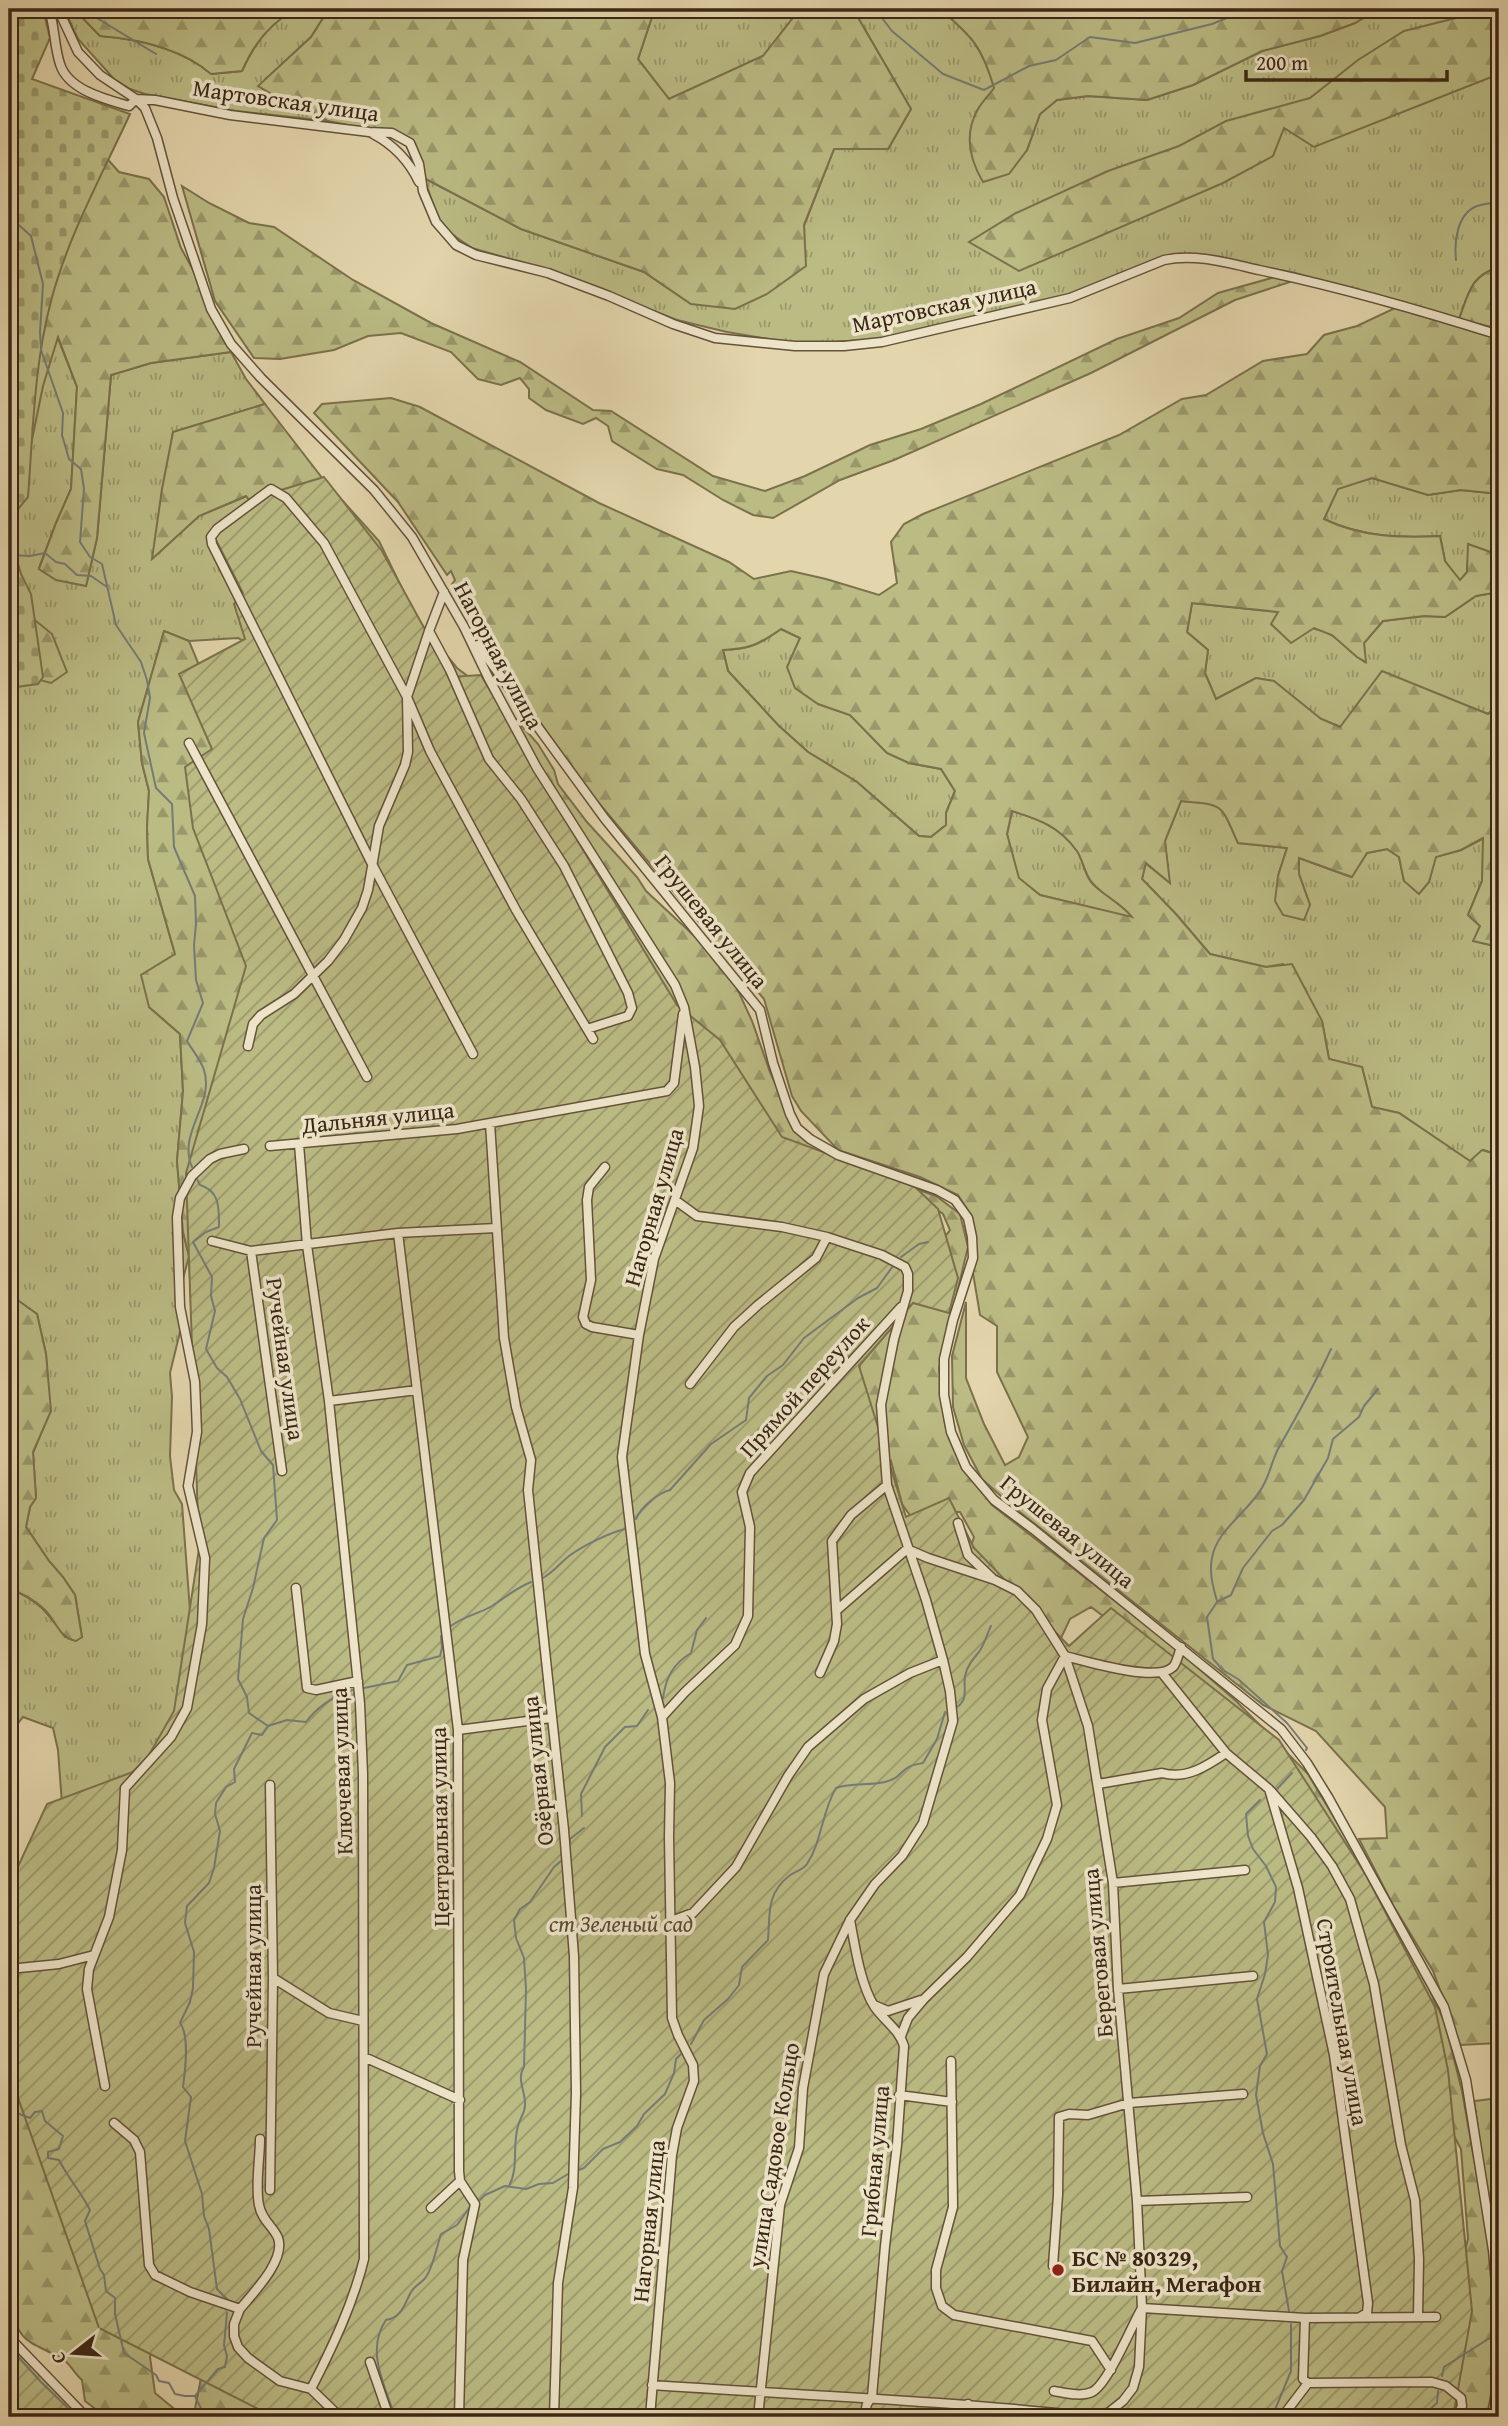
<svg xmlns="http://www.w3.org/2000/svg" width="1508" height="2426" font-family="'Gentium Book Plus',serif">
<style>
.grass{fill:url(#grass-tufts);stroke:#7b714c;stroke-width:2}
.forest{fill:url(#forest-firs);stroke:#7b714c;stroke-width:2;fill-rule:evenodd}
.cemetery{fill:url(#cemetery-stones);stroke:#7b714c;stroke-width:2}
.garden{fill:url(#garden-furrows);stroke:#7b714c;stroke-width:2}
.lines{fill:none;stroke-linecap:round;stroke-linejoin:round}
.stream{stroke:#757c76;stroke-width:2}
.minor-casing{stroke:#65523b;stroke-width:11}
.minor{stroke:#ede4c9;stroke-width:8}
.poi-dot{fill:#8f2418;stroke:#ede4c9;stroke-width:2.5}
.labels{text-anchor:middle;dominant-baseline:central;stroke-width:7;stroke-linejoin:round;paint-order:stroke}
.street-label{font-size:23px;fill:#3b2715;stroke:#ede4c9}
.park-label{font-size:23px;font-style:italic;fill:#5b4c31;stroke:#ede4c9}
.poi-label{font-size:23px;font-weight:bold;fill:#3b2715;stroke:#ede4c9;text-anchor:start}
</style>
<defs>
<pattern id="grass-tufts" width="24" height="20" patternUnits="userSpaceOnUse" patternTransform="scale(1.75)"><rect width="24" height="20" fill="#bbbb84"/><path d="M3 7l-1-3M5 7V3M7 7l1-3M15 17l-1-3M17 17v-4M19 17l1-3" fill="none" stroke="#99986b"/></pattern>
<pattern id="forest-firs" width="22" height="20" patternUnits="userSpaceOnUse" patternTransform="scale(1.75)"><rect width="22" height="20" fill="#bbbb84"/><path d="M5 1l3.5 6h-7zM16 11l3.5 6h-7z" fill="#99986b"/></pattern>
<pattern id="cemetery-stones" width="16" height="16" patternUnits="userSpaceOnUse" patternTransform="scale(1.75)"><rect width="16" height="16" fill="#bbbb84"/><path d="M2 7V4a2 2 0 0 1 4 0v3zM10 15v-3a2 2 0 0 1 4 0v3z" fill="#99986b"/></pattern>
<pattern id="garden-furrows" width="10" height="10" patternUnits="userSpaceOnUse" patternTransform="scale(1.75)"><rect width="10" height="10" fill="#bbbb84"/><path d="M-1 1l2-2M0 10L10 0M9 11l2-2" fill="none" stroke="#99986b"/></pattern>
</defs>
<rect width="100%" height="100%" fill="#e3d5ac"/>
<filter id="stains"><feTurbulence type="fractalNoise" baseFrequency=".00286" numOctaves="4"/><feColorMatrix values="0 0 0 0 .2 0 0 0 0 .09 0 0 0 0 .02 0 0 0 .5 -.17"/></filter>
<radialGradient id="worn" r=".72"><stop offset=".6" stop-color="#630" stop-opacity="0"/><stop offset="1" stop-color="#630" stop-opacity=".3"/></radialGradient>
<path class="grass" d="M64,9H74L100,36C138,39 182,49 212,74L242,71C251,51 272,15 295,9C304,7 315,9 324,9L325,15L311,37L259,86L292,106L307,109L328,121L236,111L145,94L130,89L114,79L78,39Z
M657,9H800L763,56L669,99L638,59L653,14Z
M853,9H940C973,37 982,47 995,88L977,111L1027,150L1040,114L1057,100L1088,96L1147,100L1193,85L1262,51L1320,36L1355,23L1378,9H1499V267C1470,276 1469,293 1459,319L1295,273L1204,255L1182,254L1159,258L1069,295L879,339L799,344L727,332L677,320L552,271L472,248L450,233L438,218L424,178L521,229L644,272L691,304L805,266L804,226L834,149H888L911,109Z
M57,336L77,387L71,489L56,523L39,568L86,586L97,538L111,375L151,363L231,352L246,379L265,404L173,432L153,558L199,516L247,496L272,528L277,657L238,638L189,641L164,631L138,722L142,763L149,791L147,827L148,859L175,954L149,1007L180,1034L183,1091L177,1161L183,1232L189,1256L183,1279L180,1332L170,1373L172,1397L170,1456L174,1490L182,1504L191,1624L182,1704L160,1744L122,1783L62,1804L58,1750L53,1728L23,1717L9,1734V1588C38,1600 47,1612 65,1637H82L75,1595L63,1577L49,1561L26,1527L30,1507L36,1498L33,1453L50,1411L46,1354L37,1314L9,1294V501Z
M1372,478L1428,495L1461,490L1499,494V555L1469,545L1467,572L1460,581L1445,561L1440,536C1400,538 1361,537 1324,519L1338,488Z
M1499,592V704L1488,714L1435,695L1352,714L1341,727L1321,719L1273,681L1256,678L1216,699L1205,673L1208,650L1187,632L1192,603L1279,612L1272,625C1292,626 1313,625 1331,635C1343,642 1352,655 1365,662L1364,643L1383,621L1424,616L1445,617L1476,596Z
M781,629L800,638L788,667L818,704L850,715L887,753L909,763L941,769L955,791L946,813V825L931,837L919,836L857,782L808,752L779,726L728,671L723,650C750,649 759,645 781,629Z
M1181,801C1225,804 1220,803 1238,843L1287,848L1278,876L1310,905L1299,874V858L1351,877L1367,853L1387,849L1399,857L1404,881L1429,882L1435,857L1461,850L1484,838L1482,881L1468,915L1480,926L1474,941L1499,947V1155L1483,1150L1471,1162L1399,1113L1372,1107L1362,1067L1329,1059L1322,1021L1283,964L1266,967L1210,954L1175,913L1142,879L1145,863L1169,882L1165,841Z
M1012,811C1038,819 1061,827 1077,851C1083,860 1084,873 1091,882C1100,893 1121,903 1133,918L1040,895L1018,878L1007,834Z"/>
<path class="forest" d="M74,9H296C270,23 253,45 242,71L211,74C182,49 138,39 100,36Z
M324,9H657L653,14L638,59L669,99L763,56L800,9H853L911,109L888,149H834L804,225L806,266L767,294L735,309L691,304L644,272L521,229L424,178L416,147L393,130H372L328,121L307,109L292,106L258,86L311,37L325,15Z
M940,9H1378L1355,23L1320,36L1262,51L1193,85L1147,100L1088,96L1057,100L1040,114L1027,150L1009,174L983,182C970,160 964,135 977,111C981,103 989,95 994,88C982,47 973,37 940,9Z
M1470,9H1499V74L1314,147L1284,128L1273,156L1223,183L1019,271L969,242L1016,213L1108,171L1179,146L1226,121L1310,98L1358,60L1404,31L1456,18Z
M9,120L103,154L119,172L149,179L164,197L181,248L204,290L231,352L151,363L111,375L97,538L86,586L56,580L39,569L56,523L71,489L77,387L58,337L43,386L27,464Z
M182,186L209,203L249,223L274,227L353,280L431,323L520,362L593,410L611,411L713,476L765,491L805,476L870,445L921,429L981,404L1117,339L1179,318L1218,293L1275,277L1293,281L1235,300L1091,373L894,460L840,480L773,518L753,515L723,500L683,475L657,469L612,441L608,426L596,418L583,424L546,410L529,398V389L520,378L501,385L478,379L451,352L401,333L368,336L334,350L280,359L254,358L215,301Z
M1499,267V329L1459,319C1469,293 1470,276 1499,267Z
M1395,308L1499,339V494L1461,490L1428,495L1372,478L1338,489L1324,519C1361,537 1400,538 1440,536L1445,561L1460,580L1467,572L1468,544L1499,555V592L1476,596L1445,617L1424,616L1383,621L1364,643L1366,662L1357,657L1332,635L1314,628L1291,643L1271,624L1278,612L1192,603L1187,632L1208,650L1205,673L1216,699L1256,678L1274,681L1321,719L1340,727L1382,671L1488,714L1499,704V947L1473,941L1480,926L1468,915L1482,881L1483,838L1461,850L1436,857L1429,882L1419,894L1404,881L1399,857L1387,849L1367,853L1352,877L1299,858V874L1310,905L1304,920L1283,915L1275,901L1278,876L1287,848L1238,843C1220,803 1225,805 1181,801L1165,841L1170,883L1146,863L1142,879L1175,913L1210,954L1266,967L1292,964L1322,1021L1329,1059L1362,1067L1372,1107L1399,1113L1470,1161L1482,1150L1499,1155V2043L1460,2045L1433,1971L1393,1905L1359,1839L1387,1838L1385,1807L1316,1731L1263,1705L1011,1505L982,1479L964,1445L953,1407L952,1356L966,1302V1378L984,1424L1005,1465L1019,1457L1028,1437L997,1372V1326L980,1315L973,1273L976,1244L972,1217L958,1195L920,1177L838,1150L801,1111L792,1096L764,999L597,801L519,693L452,584L455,580L451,571L447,575L398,502L314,413L322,404L391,398L420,407L599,503L729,562L754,579L791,571L826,579L879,595L897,583L891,542L904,524L923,514L1119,435L1182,399L1206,395L1263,361L1307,354L1324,335L1357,326ZM781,629L800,638L787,667L795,688L818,704L850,715L887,753L909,763L941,769L955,791L946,813V825L931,837L919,836L857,782L808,752L779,726L728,671L723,650C750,649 759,644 781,629ZM1012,811C1040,820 1059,826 1077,851C1083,860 1084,872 1091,881C1101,895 1121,902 1132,917L1040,895L1019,878L1007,834Z
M265,404L323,479L379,541L417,619L457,668L497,698L538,744L554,770L558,784L587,822L637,877L646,891L703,944L736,986L752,1021L770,1072L798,1132L871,1173L936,1196L960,1214L968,1247L939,1368L945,1424L960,1464L992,1505L1174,1647L1236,1701L1308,1774L1355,1853L1367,1885L1120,1629L1091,1607L1070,1619L1052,1657L967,1558L974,1537L960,1512H945L914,1521L902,1504L891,1461L864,1489L856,1382L866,1339L950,1230L943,1214L922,1199L801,1196L246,496L199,516L152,559L162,489L173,432Z
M9,599L52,634L67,672L51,683L9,672Z
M164,631L189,641L211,694L264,975L211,1798L189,1256L183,1232L177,1161L183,1091L180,1034L149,1007L141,975L175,954L148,859L147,827L149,791L142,763L138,722Z
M9,1294L37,1314L46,1354L51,1411L33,1452L36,1498L30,1507L26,1527L49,1561L63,1577L75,1595L82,1637L76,1641C59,1638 56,1620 44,1609C34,1599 22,1594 9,1588Z
M1381,1900L1425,1980L1445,2023L1462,2091L1486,2227L1495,2302L1496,2350L1489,2417H1442L1456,2285L1468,2239L1461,2149L1446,2121L1368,1903Z
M9,1978L156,2333L150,2357L155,2393L178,2412L194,2414L206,2352L297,2417H106L85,2401L82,2380C75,2374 70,2364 64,2360C30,2340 21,2347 9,2305Z
M1499,2098V2276L1474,2101Z"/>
<path class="cemetery" d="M9,9H43L50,38L32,79L130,114C102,175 68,236 51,301C34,365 33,432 28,497L14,514L9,527Z
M9,533L21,574L31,594L43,677L38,684L9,688Z"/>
<path class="garden" d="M324,477L382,551L451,677L481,675L565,820L677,1005L720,1040L782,1137L913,1185L938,1209L958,1278L949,1313L913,1303L859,1366L906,1517L949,1498L974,1548L1069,1646L1111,1608L1279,1740L1366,1875L1435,2007L1448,2070L1472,2311L1453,2417H270L266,2413L99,2328L9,2072V1886L47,1804L141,1769L174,1711L199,1549L186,1173L246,966L193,828L185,767L212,749L179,674L245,639L234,604L243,593L214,536L271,493Z
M9,2338L83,2417H9Z"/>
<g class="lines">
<path class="stream" d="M82,9L156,54
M875,9L892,31L943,74L984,90L1029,66L1056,60L1090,37L1135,43L1212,24L1249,9
M1291,9L1328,17L1378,9
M9,216L31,236L43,284L40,332L41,350L63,413L62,435L69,459L81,469L84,489L80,542L90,557L102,564L116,625L141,662L147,680L150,698L144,733L156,788L172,804L174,847L195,896L196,924L194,945L196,980L203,1003L187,1041C192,1050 201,1060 204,1070C215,1104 177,1133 192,1167
M1456,260C1454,241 1457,214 1477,206C1484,204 1492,203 1499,202
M9,555L30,556L45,553L56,562L65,564L77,575L91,576L107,587
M197,1179L200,1185C220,1191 219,1208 219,1227L206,1232L193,1242L212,1277L211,1296L215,1311L206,1349L217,1368L227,1377L240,1399L261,1451L273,1465L277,1520L264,1538L253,1588L243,1619L238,1679L247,1697L249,1713L268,1726L262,1735L252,1733L234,1769L235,1782L226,1787L216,1803L215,1814L220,1831L214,1868L209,1883L187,1906L185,1923L194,1952L193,1988L190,2002L180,2023C190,2036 185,2072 183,2087L191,2097L185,2141L202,2194L204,2216L209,2229L217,2289L228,2300
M901,1257L919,1244L928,1242
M636,1519C641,1507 658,1493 670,1490L711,1444L746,1420L749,1398L767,1376L783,1365L804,1338L858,1298L877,1288L893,1266
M543,1578C555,1571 559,1564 569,1556C584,1545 609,1533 625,1529
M1217,1601C1213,1587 1209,1573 1212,1558C1217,1528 1251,1511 1264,1484C1270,1473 1272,1461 1278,1449C1297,1416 1315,1384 1331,1349
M451,1626C463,1616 479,1614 492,1606C506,1597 516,1588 531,1582
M364,1688L398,1681L407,1665L440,1656L442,1648L441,1636
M663,1698C666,1677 673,1664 691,1653L697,1630L706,1618
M957,1707C969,1699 963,1688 965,1676C967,1666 973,1659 979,1652C984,1645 987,1634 991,1626
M268,1726L287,1720L306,1722C317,1707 335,1696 352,1690
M1306,1750L1307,1748L1287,1723L1238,1679L1223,1670L1213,1659L1207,1617L1217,1602L1231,1595L1243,1568L1272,1531L1282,1525L1304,1500L1328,1458L1333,1439L1359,1417L1364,1406L1378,1389
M1277,1789L1292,1773
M1260,1800L1246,1814L1248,1836L1253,1849L1266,1866L1276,1887L1275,1902L1264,1922L1268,1955L1265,1974L1257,1999L1267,2054L1260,2066L1256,2095L1263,2133L1273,2164L1280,2246L1287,2257L1282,2271L1289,2311
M582,1816L581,1794L605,1747L625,1727L637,1726L648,1710
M569,1848L570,1839L584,1828
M691,2044L704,2020L728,1999L739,1985L742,1967L768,1940C770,1915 766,1894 789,1876C794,1872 803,1870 807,1864C822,1841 822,1811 836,1788C852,1782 868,1786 885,1782C900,1778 897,1775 907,1768C911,1765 918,1764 923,1763L937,1739L945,1712
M9,2110L30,2118L35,2112L42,2111L45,2121L63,2136L59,2149L48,2152V2158L59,2160C68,2178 81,2192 90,2210L85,2221L100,2269L104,2275L106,2291L115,2298V2314L124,2353L156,2375L159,2381L169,2383L175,2394L185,2396H195
M579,2170L584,2168L603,2149L620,2142L637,2126L644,2114L665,2094L674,2073L676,2059L682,2053
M509,2186C519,2168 512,2146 518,2126C520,2118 525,2113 525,2105C526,2092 516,2079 524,2067L526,1989L524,1958L516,1938L514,1920L520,1909L530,1902L554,1867L561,1861
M480,2200L485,2195L505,2186L526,2189L539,2184L553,2183L568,2174
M12,2350L41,2382L77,2417
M1442,2376L1444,2367L1493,2336
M205,2417L195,2396L218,2369L225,2367L227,2356L224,2345L227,2313
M395,2417C385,2386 365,2350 386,2320C402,2317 404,2305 411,2292C415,2285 422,2283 426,2277C433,2267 437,2246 441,2234L457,2225L470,2207
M1272,2417L1291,2371V2324
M1421,2417L1437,2403L1438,2391"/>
<g class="minor-casing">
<path id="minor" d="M49,9C55,27 54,46 60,64C68,90 105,99 129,106L136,99L145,108L157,138L173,198L211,309L231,344L261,378L374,490L412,537L464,627L488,677L537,768L675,985L684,1007L695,1067L699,1106L693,1148L654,1259L639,1335L622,1457L645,1654L662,1717L670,1783L669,1837L672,2018L678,2035L693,2065L694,2081L677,2128L672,2155L650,2417
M58,9L78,52L100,75L136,99L155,100L230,115L369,132L392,133L410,143L419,164L423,191L436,222L456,245L476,255L548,273L609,296L673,324L715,338L795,346H844L882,342L1070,298L1164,260C1195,253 1228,263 1259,270C1340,287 1420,310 1499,335
M373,134C394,145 409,161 419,182
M429,631L450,670L489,759L521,799L564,866L628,993L632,1008L628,1016L587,1029
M478,645L605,819L760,1010L773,1063L790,1114L797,1128L810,1139L838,1155L937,1190L955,1200L968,1218L972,1237L973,1258L953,1320L944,1359V1395L951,1432L966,1467L994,1500L1033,1529L1281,1729L1307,1763L1328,1797L1444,2007L1466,2080L1493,2250L1499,2318
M189,743L367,1077
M248,1046L253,1024L261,1015L294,994L328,961L344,940L362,908L368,890L379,826L405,765L408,752L407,697L429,631L444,592
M473,1054L372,864L212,544L211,537L217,529L271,489L286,498L324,543L407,697L430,751L516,910L593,1039
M490,1123L504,1338L516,1407L531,1460L528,1490L564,1830L574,1956L576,2093L573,2188L558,2283L554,2417
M299,1144L307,1245L329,1401L360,1704L363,1774L364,2259C353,2304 332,2348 311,2389
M270,1146L457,1129L667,1091L674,1083L683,1014
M605,1167L589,1187L587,1200L591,1280L583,1317L586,1324L592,1327L639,1335
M675,1200L697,1216L782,1227L827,1237L882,1255L905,1267L908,1274V1291L894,1339L881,1405L887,1485L926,1600L943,1660L950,1691L953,1721L923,1823L902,1856L875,1884L850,1920L824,1974L803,2088L799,2148L780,2205L758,2417
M398,1233L458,1730L459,2171L460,2181L475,2204L463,2260L459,2417
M212,1241L251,1251L398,1233L496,1228
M251,1251L282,1471
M690,1384L734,1327L758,1305L816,1258L827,1237
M329,1401L417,1390
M958,1523L968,1555L992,1578
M296,1588L307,1688L316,1690L358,1681
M837,1610L907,1549L928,1558L995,1580L1017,1591L1036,1610L1065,1656L1088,1726L1113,1883L1118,1989L1137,2201L1142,2308L1139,2367L1133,2388L1123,2401L1108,2413L1084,2417
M820,1673L834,1641L837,1624L832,1541L851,1515L887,1485
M1162,1673L1226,1753L1269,1789L1298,1888L1334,2055L1368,2303L1367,2313L1360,2317
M662,1717L685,1692L735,1645L748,1616L750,1527L742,1492L750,1473L901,1307
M458,1730L551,1718
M1098,1784L1162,1773C1186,1780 1207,1766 1226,1753
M1271,1791L1311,1837L1332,1866L1350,1899L1374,1984L1401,2145L1415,2200L1419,2259L1418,2317
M1113,1883L1245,1870
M850,1920C855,1946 860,1983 874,2006C884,2021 899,2029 904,2046L897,2145L885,2246L872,2397L867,2404L864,2417
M671,1921L693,1913L736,1867L788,1776L808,1747L864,1699L910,1673L943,1660
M9,1969L59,1964L94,1955
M273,1978L329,2013L363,2021
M1118,1989L1253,1976
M874,2005L888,2011L921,2000
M901,2036L908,2018L924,1999L967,1957L1020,1895L1047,1839L1057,1805L1042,1720L1047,1689L1065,1656C1085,1661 1157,1683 1173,1667C1177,1663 1179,1652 1181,1647
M364,2057L460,2100
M951,2061L953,2207L936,2270V2288L942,2306L954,2315L1092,2341L1111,2370
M105,2086L87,1989L89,1969L109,1917L122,1850L125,1788L171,1737L187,1708L202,1624L205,1558L188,1486L197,1432L195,1382L180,1307L177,1217L180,1198L192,1176L210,1159L220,1154L244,1149
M899,2095L952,2102
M114,2123L134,2140L140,2152L149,2265L155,2275L190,2292L240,2309L234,2324V2336L238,2347L248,2358L280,2381L311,2389L340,2417
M270,2190L273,1978L270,1785
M1137,2201L1247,2197
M431,2208L460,2181
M1053,2266L1058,2195L1059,2117L1069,2114L1088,2115L1129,2103L1243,2094
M240,2309C253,2293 286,2260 278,2238C273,2226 262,2221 259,2205C255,2185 260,2159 260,2139
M1305,2318L1303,2379L1308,2383L1432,2382L1446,2386L1461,2398L1462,2406L1457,2417
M9,2337L86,2417
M370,2362L389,2417
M9,2370V2384
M652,2385C796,2395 940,2400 1084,2416
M1054,2391C1066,2393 1081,2397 1092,2392C1108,2384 1131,2327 1142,2308L1305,2318L1436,2317
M968,2404L969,2417
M1286,2412L1308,2383
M1108,2413L1157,2417
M1492,2417L1499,2371"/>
</g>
<use href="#minor" class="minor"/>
</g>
<circle class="poi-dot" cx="1058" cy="2270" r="7"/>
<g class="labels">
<g class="street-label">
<text transform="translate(286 100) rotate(8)">Мартовская улица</text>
<text transform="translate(944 305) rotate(-12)">Мартовская улица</text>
<text transform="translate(499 655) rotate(62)">Нагорная улица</text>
<text transform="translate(712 921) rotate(51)">Грушевая улица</text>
<text transform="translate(378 1117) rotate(-6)">Дальняя улица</text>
<text transform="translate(653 1207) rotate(-74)">Нагорная улица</text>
<text transform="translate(286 1359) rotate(82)">Ручейная улица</text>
<text transform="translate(804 1386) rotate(-48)">Прямой переулок</text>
<text transform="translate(1068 1531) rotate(39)">Грушевая улица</text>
<text transform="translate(341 1771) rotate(-92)">Ключевая улица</text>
<text transform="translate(537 1771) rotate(-96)">Озёрная улица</text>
<text transform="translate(439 1827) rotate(-91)">Центральная улица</text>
<text transform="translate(1097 1953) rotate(-95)">Береговая улица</text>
<text transform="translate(252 1966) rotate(-90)">Ручейная улица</text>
<text transform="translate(1343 2022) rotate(80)">Строительная улица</text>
<text transform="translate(773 2155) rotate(-81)">улица Садовое Кольцо</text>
<text transform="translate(874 2161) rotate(-85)">Грибная улица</text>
<text transform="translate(648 2221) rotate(-84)">Нагорная улица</text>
</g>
<g class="park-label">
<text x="621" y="1923">ст Зеленый сад</text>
</g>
<g class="poi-label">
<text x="1072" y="2257">БС № 80329,<tspan x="1072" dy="26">Билайн, Мегафон</tspan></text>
</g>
</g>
<rect width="1508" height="2426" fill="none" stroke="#e3d5ac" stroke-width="35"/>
<rect x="10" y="10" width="1487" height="2405" fill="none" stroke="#3b2715" stroke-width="3.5"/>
<rect x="18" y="18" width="1473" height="2391" fill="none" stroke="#3b2715" stroke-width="2"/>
<g transform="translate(74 2353) rotate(253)" stroke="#ede4c9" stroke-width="5" paint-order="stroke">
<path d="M0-5L12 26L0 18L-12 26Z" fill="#3b2715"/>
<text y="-10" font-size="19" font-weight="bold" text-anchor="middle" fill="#3b2715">С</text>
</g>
<path d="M1246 70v10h201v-10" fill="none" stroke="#3b2715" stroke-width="3.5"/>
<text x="1256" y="70" font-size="21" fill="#3b2715" stroke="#ede4c9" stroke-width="5" paint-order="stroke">200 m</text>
<rect width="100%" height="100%" filter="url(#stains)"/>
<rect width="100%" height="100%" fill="url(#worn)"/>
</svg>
